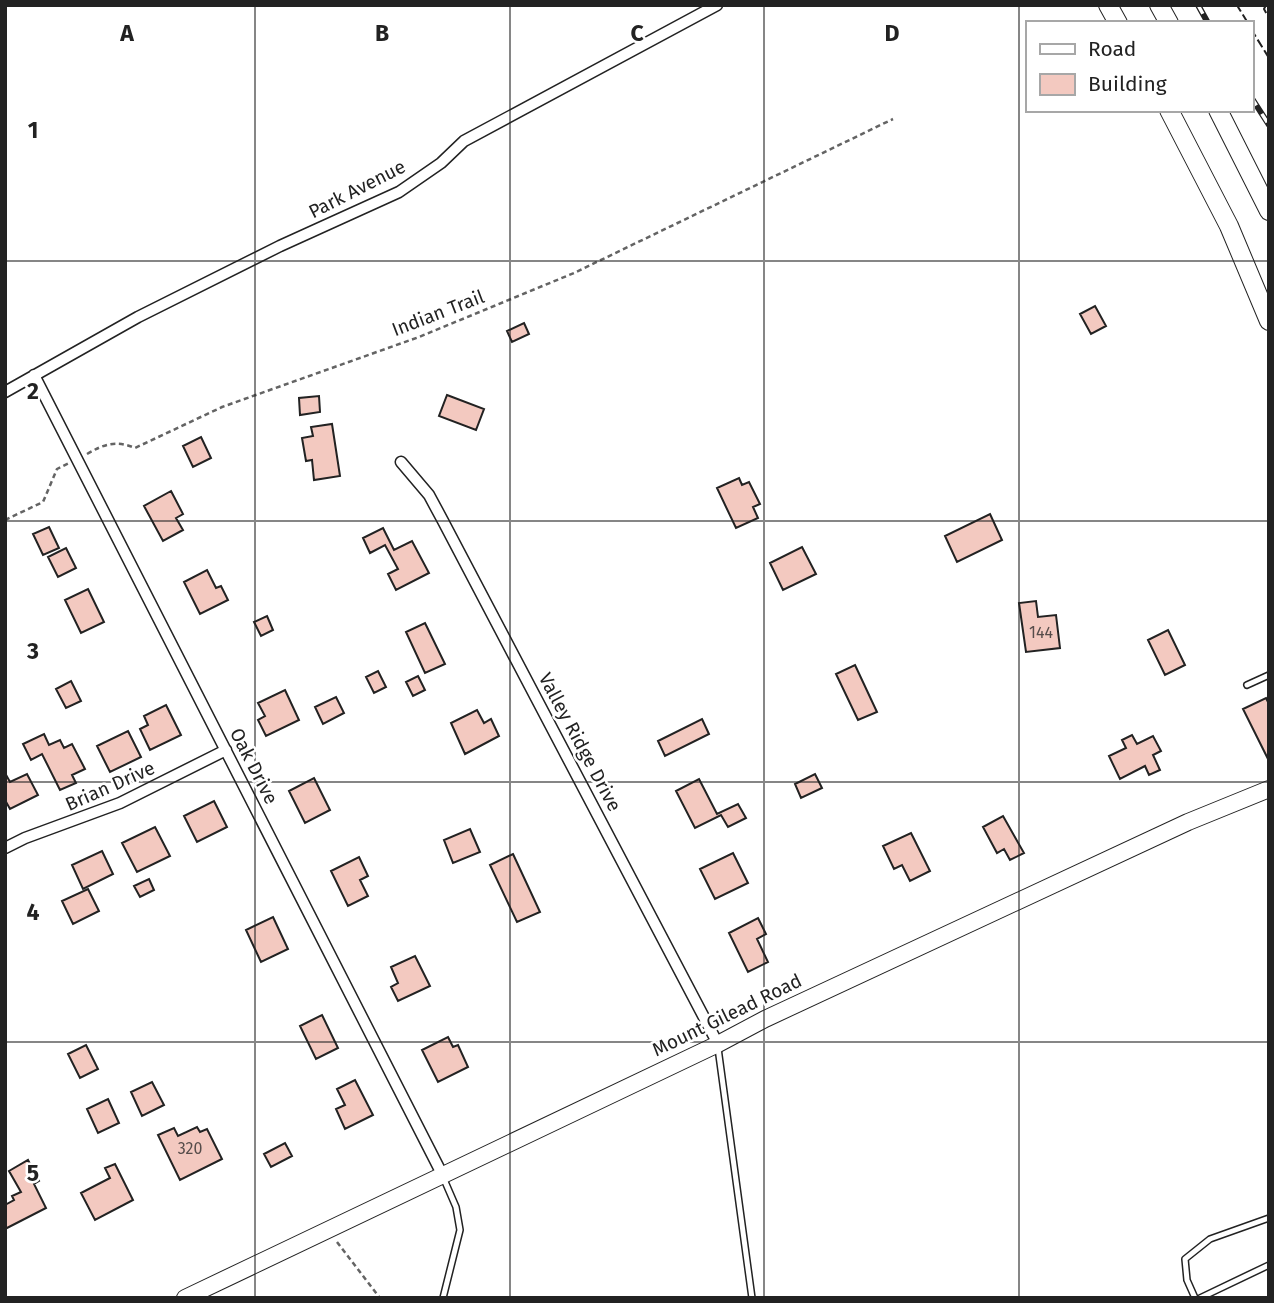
<svg xmlns="http://www.w3.org/2000/svg" width="1274" height="1303" font-family="'Fira Sans',sans-serif">
<style>
.building{fill:#f3c9c0;stroke:#222;stroke-width:2}
.lines{fill:none;stroke-linecap:round;stroke-linejoin:round}
.lane-casing{stroke:#222;stroke-width:8}
.street-casing{stroke:#222;stroke-width:13}
.secondary-casing{stroke:#222;stroke-width:18}
.primary-casing{stroke:#222;stroke-width:20}
.path{stroke:#646464;stroke-width:2.5;stroke-dasharray:5 3.5;stroke-linecap:butt}
.lane{stroke:#fff;stroke-width:5}
.street{stroke:#fff;stroke-width:10}
.secondary{stroke:#fff;stroke-width:16}
.primary{stroke:#fff;stroke-width:18}
.rail-casing{stroke:#222;stroke-width:6}
.rail{stroke:#fff;stroke-width:3.5;stroke-dasharray:10;stroke-linecap:butt}
.fence{stroke:#222;stroke-width:2;stroke-dasharray:9 3.5;stroke-linecap:butt}
.grid{fill:none;stroke:#222;stroke-width:2;stroke-opacity:0.55}
.labels{text-anchor:middle;dominant-baseline:central;stroke-width:5;stroke-linejoin:round;paint-order:stroke}
.number-label{font-size:16px;fill:#564c4a}
.street-label{font-size:19px;fill:#222;stroke:#fff}
.grid-label{font-size:23px;text-anchor:middle;font-weight:bold;fill:#222;stroke:#fff;stroke-width:5;stroke-linejoin:round;paint-order:stroke}
</style>
<rect width="100%" height="100%" fill="#fff"/>
<path class="building" d="M1095,306L1106,326L1091,334L1080,314Z
M524,323L529,334L512,342L507,331Z
M447,395L484,409L476,430L439,416Z
M319,396L320,412L300,415L299,398Z
M332,424L340,476L314,480L312,460L306,461L302,438L313,436L311,427Z
M201,437L211,458L193,467L183,446Z
M739,478L742,485L749,482L760,504L753,507L758,518L736,528L717,488Z
M171,491L183,514L176,518L183,530L163,541L144,506Z
M990,514L1002,540L957,562L945,536Z
M49,527L59,548L43,555L33,534Z
M383,528L394,550L412,541L429,573L396,590L388,574L398,569L385,545L370,553L363,538Z
M802,547L816,574L783,590L770,563Z
M66,548L76,568L58,577L48,557Z
M207,570L216,588L221,586L228,600L200,614L184,582Z
M88,589L104,622L81,633L65,600Z
M1036,601L1038,617L1056,615L1060,648L1026,652L1019,603Z
M267,616L273,630L261,636L254,622Z
M425,623L445,664L425,673L406,632Z
M1168,630L1185,665L1165,675L1148,640Z
M855,665L877,712L858,720L836,674Z
M378,671L386,687L374,693L366,677Z
M418,676L425,690L413,696L406,682Z
M71,681L81,701L66,708L56,689Z
M285,690L299,720L266,736L258,720L265,716L258,703Z
M336,697L344,713L323,724L315,707Z
M1266,698L1269,704V761L1243,709Z
M166,705L181,735L150,750L140,729L148,725L144,716Z
M477,710L484,723L491,719L499,736L465,754L451,723Z
M702,719L709,734L665,756L658,741Z
M128,731L141,757L110,772L97,746Z
M44,734L49,745L60,740L64,748L72,744L85,769L72,775L76,783L60,790L42,754L31,760L23,744Z
M1132,735L1137,744L1153,736L1161,751L1153,755L1160,770L1149,775L1145,766L1120,779L1109,756L1126,748L1122,740Z
M5,773L10,782L27,774L38,795L10,809L5,800Z
M815,774L822,788L801,798L795,784Z
M314,778L330,810L305,823L289,791Z
M699,779L717,814L738,804L746,818L728,827L721,815L695,828L676,791Z
M214,801L227,827L197,842L184,816Z
M1003,816L1024,853L1010,860L1004,849L997,853L983,827Z
M155,827L170,856L137,872L122,843Z
M470,829L480,852L453,863L444,840Z
M911,833L930,871L910,881L902,865L894,869L883,846Z
M102,851L113,874L83,889L72,865Z
M733,853L748,883L715,899L700,869Z
M513,854L540,912L517,922L490,865Z
M359,857L368,876L360,880L368,896L348,906L331,871Z
M149,879L154,890L140,897L134,886Z
M88,889L99,911L73,924L62,901Z
M273,917L288,949L261,962L246,930Z
M758,918L766,934L757,939L768,962L748,972L729,933Z
M415,956L430,986L398,1001L391,987L398,983L391,967Z
M322,1015L338,1048L316,1059L300,1026Z
M448,1037L453,1047L458,1045L468,1067L438,1082L422,1050Z
M86,1045L98,1069L80,1078L68,1054Z
M355,1080L373,1115L345,1129L336,1109L345,1105L337,1089Z
M152,1082L164,1105L142,1116L131,1092Z
M108,1099L119,1123L98,1133L87,1109Z
M197,1127L200,1132L207,1129L222,1159L180,1180L158,1135L174,1128L178,1136Z
M285,1143L292,1156L271,1167L264,1154Z
M28,1160L39,1181L34,1184L46,1208L5,1229V1205L14,1200L12,1196L21,1192L9,1171Z
M115,1164L133,1200L95,1220L81,1193L110,1178L105,1168Z"/>
<g class="lines">
<g class="lane-casing">
<path id="lane" d="M1247,685L1269,675
M718,1048L752,1298
M443,1177L456,1207L460,1230L443,1298
M1195,1298L1187,1280L1185,1259L1210,1239L1269,1218
M1200,1298L1269,1265"/>
</g>
<g class="street-casing">
<path id="street" d="M34,375L442,1174
M5,392L138,317L280,246L399,192L441,163L464,141L717,5
M401,462L429,495L443,521L718,1044
M5,848L25,838L120,803L226,750"/>
</g>
<g class="secondary-casing">
<path id="secondary" d="M185,1298L718,1044L765,1019L1188,822L1269,789"/>
</g>
<g class="primary-casing">
<path id="primary" d="M1108,5L1118,23
M1159,5L1169,23
M1169,110L1229,226L1269,321
M1218,110L1269,211"/>
</g>
<path class="path" d="M87,454C104,444 116,440 135,448L222,407L419,337L574,273L893,119
M5,520L43,502L57,469L69,463
M337,1242L380,1298"/>
<use href="#lane" class="lane"/>
<use href="#street" class="street"/>
<use href="#secondary" class="secondary"/>
<use href="#primary" class="primary"/>
<g class="rail-casing">
<path id="rail" d="M1198,5L1208,23
M1251,97L1269,125"/>
</g>
<use href="#rail" class="rail"/>
<path class="fence" d="M1241,5L1238,7L1248,23
M1266,5L1264,9L1269,18
M1251,29L1269,58"/>
</g>
<path class="grid" d="M255,5V1298M510,5V1298M764,5V1298M1019,5V1298M5,261H1269M5,521H1269M5,782H1269M5,1042H1269"/>
<g class="labels">
<g class="number-label">
<text x="1041" y="632">144</text>
<text x="190" y="1148">320</text>
</g>
<g class="street-label">
<text transform="translate(357 189) rotate(-27)">Park Avenue</text>
<text transform="translate(438 313) rotate(-21)">Indian Trail</text>
<text transform="translate(580 742) rotate(62)">Valley Ridge Drive</text>
<text transform="translate(254 766) rotate(63)">Oak Drive</text>
<text transform="translate(110 786) rotate(-24)">Brian Drive</text>
<text transform="translate(727 1015) rotate(-26)">Mount Gilead Road</text>
</g>
</g>
<g class="grid-label">
<text x="127" y="41">A</text>
<text x="382" y="41">B</text>
<text x="637" y="41">C</text>
<text x="892" y="41">D</text>
<text x="33" y="138">1</text>
<text x="33" y="399">2</text>
<text x="33" y="659">3</text>
<text x="33" y="920">4</text>
<text x="33" y="1181">5</text>
</g>
<rect width="1274" height="1303" fill="none" stroke="#222222" stroke-width="14"/>
<rect x="1026" y="21" width="228" height="91" fill="#ffffff" stroke="#a7a7a7" stroke-width="2"/>
<rect x="1040" y="44" width="35" height="10" fill="#ffffff" stroke="#a7a7a7" stroke-width="2"/>
<text x="1088" y="56" font-size="21" fill="#222222">Road</text>
<rect x="1040" y="74" width="35" height="21" fill="#f3c9c0" stroke="#a7a7a7" stroke-width="2"/>
<text x="1088" y="91" font-size="21" fill="#222222">Building</text>
</svg>
